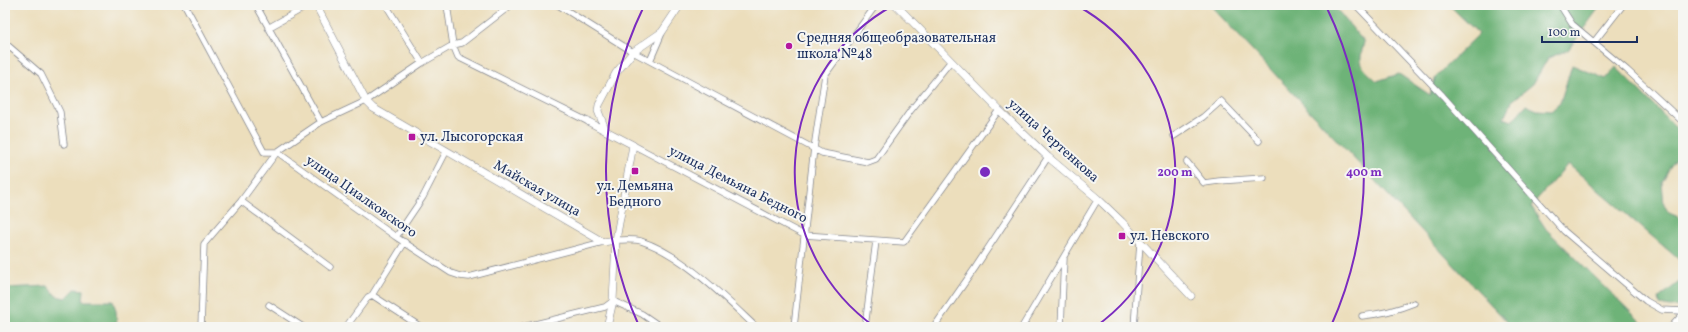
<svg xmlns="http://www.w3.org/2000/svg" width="1688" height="332" font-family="Vollkorn,serif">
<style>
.forest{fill:#6eb378;stroke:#44716b}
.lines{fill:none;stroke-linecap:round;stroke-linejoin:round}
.minor-casing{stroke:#84868d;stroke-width:7}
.tertiary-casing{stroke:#84868d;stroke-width:8}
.minor{stroke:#fff;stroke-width:5.5}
.tertiary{stroke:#fff;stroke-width:7}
.ring{fill:none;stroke:#7b2cbf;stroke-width:2}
.poi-dot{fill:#b5179e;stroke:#f6f6f2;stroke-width:1.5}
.labels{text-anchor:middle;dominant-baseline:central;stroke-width:4;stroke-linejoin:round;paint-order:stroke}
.poi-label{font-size:14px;fill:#1b2f5e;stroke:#f6f6f2;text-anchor:start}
.street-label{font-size:14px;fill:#1b2f5e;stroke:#f6f6f2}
.centre{fill:#7b2cbf;stroke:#f6f6f2;stroke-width:2}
.ring-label{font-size:12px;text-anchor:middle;font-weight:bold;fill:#7b2cbf;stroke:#f6f6f2;stroke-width:4;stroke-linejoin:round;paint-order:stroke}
</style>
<rect width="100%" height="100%" fill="#f6f6f2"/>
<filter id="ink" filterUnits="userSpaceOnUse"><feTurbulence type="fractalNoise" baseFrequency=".025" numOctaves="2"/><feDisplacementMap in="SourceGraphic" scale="8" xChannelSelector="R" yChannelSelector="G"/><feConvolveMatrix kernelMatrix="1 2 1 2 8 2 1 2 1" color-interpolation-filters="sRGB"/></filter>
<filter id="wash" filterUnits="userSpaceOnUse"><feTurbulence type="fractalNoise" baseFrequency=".012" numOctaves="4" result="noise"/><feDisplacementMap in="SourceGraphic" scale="16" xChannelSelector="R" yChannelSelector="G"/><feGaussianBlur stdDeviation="0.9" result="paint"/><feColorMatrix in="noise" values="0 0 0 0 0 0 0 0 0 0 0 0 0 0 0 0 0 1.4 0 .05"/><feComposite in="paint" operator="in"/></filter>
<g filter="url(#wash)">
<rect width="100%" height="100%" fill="#ecdebc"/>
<path class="forest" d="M1210,5H1333L1364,42C1358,65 1360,66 1377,81L1399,74L1430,95L1436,76L1479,34L1449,5H1601L1568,50L1548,58L1533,84L1512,101L1504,118L1512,121L1526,105L1537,110L1551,111L1560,103L1572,65L1606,79L1616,67L1683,135V150L1670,167L1662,182L1664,205L1669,213L1683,219V263L1568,164L1531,206L1546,229L1646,327H1512Z
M1683,279V306L1670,307L1660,305L1659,298Z
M48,286L56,296L66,298L75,289L84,290L83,301H113L116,311L117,327H5L9,326L5,320V288Z"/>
</g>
<g filter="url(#ink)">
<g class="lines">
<g class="minor-casing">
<path id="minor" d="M185,5L264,152H277L396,237L451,273L460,276L469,277L603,242
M256,5L321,122
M386,5L422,63
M447,5L453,45L458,57L589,122
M558,5L633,52L822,153L868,162L876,159L911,110L951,61
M1356,5L1443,96L1564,231L1646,301L1662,310L1683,311
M1560,5L1572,24L1627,70L1683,122
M268,28L309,5
M1594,42L1623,5
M5,43L41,74L60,112L64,144
M650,61L662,33
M1174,136L1203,117L1221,101L1259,141
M633,145L804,235L904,242L999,110
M1187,162L1204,183L1219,181L1264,178
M241,201L330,267
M396,237L423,197L446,152
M616,240C624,240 634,239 641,241C682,254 725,298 756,327
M372,295L405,242
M269,305L303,327
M1362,316C1381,314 1397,310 1414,303
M201,327L204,244L241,201L277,152L321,122L366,101L422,63L453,45L462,43L511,5
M346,327L368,297L372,295L421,327
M523,327L605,307L613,301L642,314L661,327
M794,327L814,148L825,75L876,5
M865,327L876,241
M934,327L975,268L1048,157
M1022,327L1098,199
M1061,327L1064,258
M1134,327L1140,243
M1671,327L1683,314"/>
</g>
<g class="tertiary-casing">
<path id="tertiary" d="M316,5L366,101L373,108L603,242L616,240
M896,5L999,110L1048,157L1098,199L1122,222L1191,296
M589,122L633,145L616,240L613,301L607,327
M606,131L598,111L599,105L616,73L633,52L662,32L680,5"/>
</g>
<use href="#minor" class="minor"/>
<use href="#tertiary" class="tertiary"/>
</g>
</g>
<g class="ring">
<path d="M875 327A190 190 0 0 1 894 5M1076 5A190 190 0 0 1 1095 327"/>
<path d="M639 326A379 379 0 0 1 644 6M1326 6A379 379 0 0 1 1331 326"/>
</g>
<g class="poi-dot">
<circle cx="789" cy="46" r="4"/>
<rect x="408" y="133" width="8" height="8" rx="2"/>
<rect x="631" y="167" width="8" height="8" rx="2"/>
<rect x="1118" y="232" width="8" height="8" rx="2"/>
</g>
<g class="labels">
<g class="poi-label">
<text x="797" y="38">Средняя общеобразовательная<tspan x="797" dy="16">школа №48</tspan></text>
<text x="420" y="137">ул. Лысогорская</text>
<text x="635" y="186" text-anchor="middle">ул. Демьяна<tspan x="635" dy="16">Бедного</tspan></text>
<text x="1130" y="236">ул. Невского</text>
</g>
<g class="street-label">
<text transform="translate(1053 141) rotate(42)">улица Чертенкова</text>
<text transform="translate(738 185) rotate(27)">улица Демьяна Бедного</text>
<text transform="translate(537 189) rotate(30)">Майская улица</text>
<text transform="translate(361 197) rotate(35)">улица Циалковского</text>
</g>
</g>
<circle cx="985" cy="172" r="6" class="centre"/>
<g class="ring-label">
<text x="1175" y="176">200 m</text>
<text x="1364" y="176">400 m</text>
</g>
<rect width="1688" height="332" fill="none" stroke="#f6f6f2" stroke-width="20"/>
<path d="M1542 36v6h95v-6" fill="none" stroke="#1b2f5e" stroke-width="2"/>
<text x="1548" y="36" font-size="12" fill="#1b2f5e" stroke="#f6f6f2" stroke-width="3" paint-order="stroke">100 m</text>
</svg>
